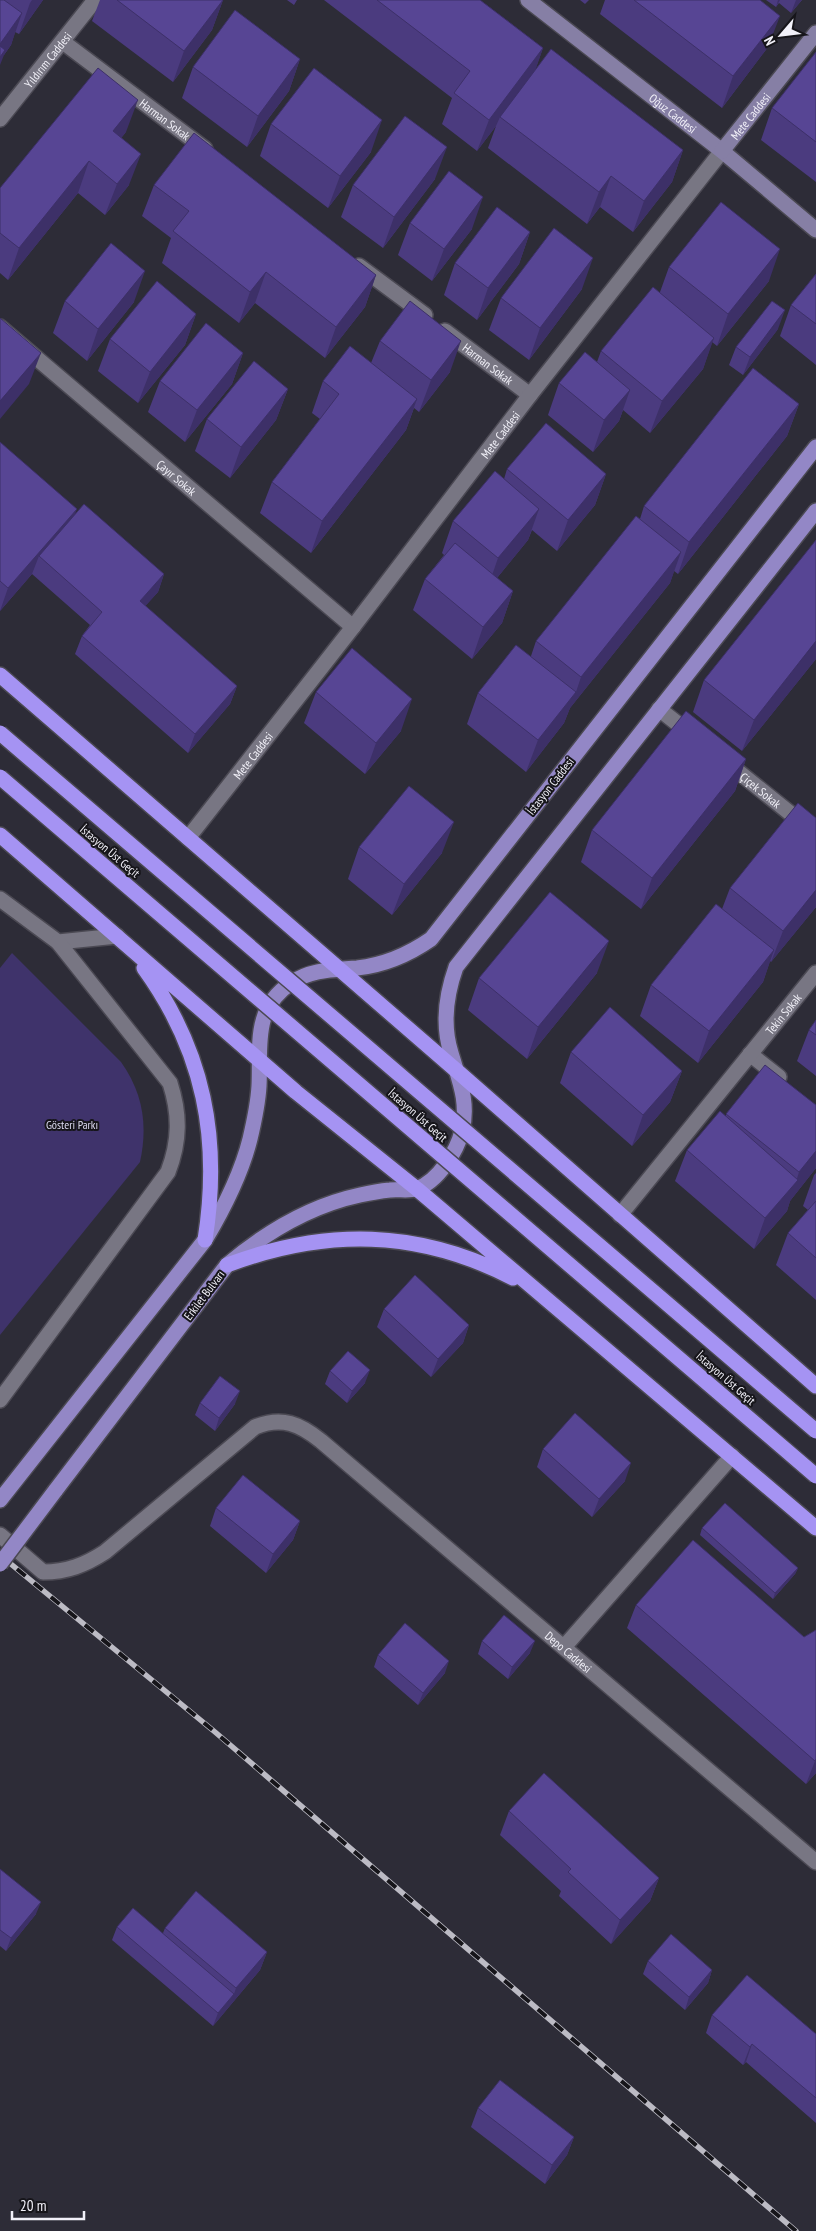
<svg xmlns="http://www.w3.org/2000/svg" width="816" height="2231" font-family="'PT Sans Narrow',sans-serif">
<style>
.green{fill:#3f336b}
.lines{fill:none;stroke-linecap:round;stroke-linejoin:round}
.street-casing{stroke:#4b4953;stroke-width:18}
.secondary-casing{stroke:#4b4953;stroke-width:18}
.primary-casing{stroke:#4b4953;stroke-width:18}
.highway-casing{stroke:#4b4953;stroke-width:18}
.street{stroke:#787683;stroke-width:15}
.secondary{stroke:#867fa5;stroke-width:15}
.primary{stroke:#9387c6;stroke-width:15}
.highway{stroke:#a593f3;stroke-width:15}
.rail-casing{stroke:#bcbbc4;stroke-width:5.5}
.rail{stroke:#16151a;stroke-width:4;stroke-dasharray:11;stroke-linecap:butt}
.primary-bridge-casing{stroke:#4b4953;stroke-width:18;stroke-linecap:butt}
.highway-bridge-casing{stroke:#4b4953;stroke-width:18;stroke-linecap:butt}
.primary-bridge{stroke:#9387c6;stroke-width:15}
.highway-bridge{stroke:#a593f3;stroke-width:15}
.wall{fill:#4b3b7f}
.shaded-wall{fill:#3d3068}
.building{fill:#574594;stroke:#3d3068}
.labels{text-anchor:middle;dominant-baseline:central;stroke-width:4;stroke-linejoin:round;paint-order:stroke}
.street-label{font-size:12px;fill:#f2f1f9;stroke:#16151a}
.park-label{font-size:12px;fill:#dcdaf0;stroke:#16151a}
</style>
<rect width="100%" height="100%" fill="#2d2c37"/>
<path class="green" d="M12,953L121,1062C143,1093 148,1125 140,1162L0,1335V968Z"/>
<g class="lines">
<g class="street-casing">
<g id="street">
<path id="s1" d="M63,42L205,149"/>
<path id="s2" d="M0,119L95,0"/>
<path d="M359,266L425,315"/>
<path id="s3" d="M0,327L353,627"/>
<path id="s4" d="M445,331L530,395"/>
<path d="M659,709L692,735"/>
<path id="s5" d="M725,761L816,834"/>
<path id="s6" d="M188,838L353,627L530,395L722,151"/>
<path d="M0,899L58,942L117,936"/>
<path d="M750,1054L779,1077"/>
<path id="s7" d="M620,1215L816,973"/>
<path d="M0,1400L168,1172C180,1141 180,1114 170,1083L58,942"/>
<path id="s8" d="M0,1535L43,1572C67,1572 85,1565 105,1552L255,1427C282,1416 300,1424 321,1441L816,1862"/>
<path d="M564,1647L732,1456"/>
</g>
</g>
<g class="secondary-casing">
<g id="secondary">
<path id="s9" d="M528,0L722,151L816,230"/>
<path id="s10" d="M722,151L816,33"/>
</g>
</g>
<g class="primary-casing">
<path id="primary" d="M55,1491L227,1265C266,1232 309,1206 360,1195C369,1193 380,1191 390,1190C398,1189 408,1191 416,1189C438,1182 457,1151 462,1131C469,1102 459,1080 451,1053C442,1024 446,995 456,967L816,511
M0,1500L205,1240C224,1208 241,1175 250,1139C254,1122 258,1104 259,1086C261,1047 252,1009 291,983C312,969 333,970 357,968C385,965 408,955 431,939L816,447"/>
</g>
<g class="highway-casing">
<path id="highway" d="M0,675L457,1071L816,1386
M0,835L296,1092L417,1189L816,1528
M144,968C204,1051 221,1139 205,1240
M227,1265C326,1228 418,1229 513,1278"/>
</g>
<use href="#street" class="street"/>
<use href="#secondary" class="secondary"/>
<use href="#primary" class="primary"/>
<use href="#highway" class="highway"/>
<g class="rail-casing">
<path id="rail" d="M0,1555L215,1732L796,2231"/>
</g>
<use href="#rail" class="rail"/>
<g class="primary-bridge-casing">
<path id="primary-bridge" d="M0,1564L55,1491"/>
</g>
<g class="highway-bridge-casing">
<path id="highway-bridge" d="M0,733L816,1431
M0,777L816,1476"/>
</g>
<use href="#primary-bridge" class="primary-bridge"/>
<use href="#highway-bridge" class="highway-bridge"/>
</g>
<path class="wall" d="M0,0H43L19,34L15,32L11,45L4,55Z
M100,0H223L212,30L173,82L92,21Z
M287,0H297L294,5Z
M324,0H480L543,48L535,70L683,150L672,182L633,232L600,207L587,224L488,148L496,126L477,151L442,124L452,98Z
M580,0H589L585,4Z
M605,0H760L768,47L722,108L600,14Z
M766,0H802L791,13L779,3L776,7Z
M816,52V182L761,140L772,108Z
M300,59L289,91L247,147L182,98L193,67Z
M271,124L371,152L328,208L260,156Z
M126,132L121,138L129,185L105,215L78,193L8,280L0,273V188Z
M435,179L383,248L341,217L353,185Z
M154,185L376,275L365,307L325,358L255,303L239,323L162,263L171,238L142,216Z
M410,223L472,229L432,281L398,255Z
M530,232L519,264L477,320L444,295L455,263Z
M669,267L769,281L717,346L712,342L703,369L650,433L623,410L619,421L593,452L548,415L559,383L597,362L601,351L660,292Z
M816,274V365L780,336L791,305Z
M582,289L529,360L489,330L501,298Z
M65,301L134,302L87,361L53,333Z
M196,314L185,345L138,403L98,371L110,339Z
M778,329L743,375L729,365L736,347Z
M380,341L450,372L419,412L414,408L406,430L311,553L260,513L272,482L320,419L312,413L323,381L371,363Z
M243,353L232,384L185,442L148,412L160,381Z
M288,389L276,420L230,478L195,451L207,419Z
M799,404L787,436L678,574L674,571L670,583L570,708L564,723L526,772L467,724L478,693L531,656L536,641L640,519L644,506Z
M0,442L75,514L164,574L158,592L145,606L237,686L230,704L188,753L75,654L82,636L90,625L32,574L0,611Z
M507,469L606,474L595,505L557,551L532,530L528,540L497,578L513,591L502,623L472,659L413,610L425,579L444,555L442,553L453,521L504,479Z
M816,659L742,751L693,712L704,680Z
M316,692L401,731L365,774L304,723Z
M746,759L735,791L641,909L581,862L592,830Z
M359,847L442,853L392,915L348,879Z
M730,888L816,907L771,962L770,961L763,982L698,1063L640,1016L651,985L722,909Z
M597,973L527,1059L468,1010L479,978Z
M816,1020V1076L797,1061L809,1030Z
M571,1052L682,1071L670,1102L632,1146L560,1083Z
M726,1114L816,1168L790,1201L787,1211L754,1249L675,1181L687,1150L726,1116Z
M816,1173V1300L776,1265L788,1233L808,1210L803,1206L814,1175Z
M384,1309L469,1325L463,1343L431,1377L377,1327Z
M330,1371L365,1383L347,1403L325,1384Z
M200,1403L235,1404L215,1431L195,1415Z
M543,1449L625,1481L592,1517L537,1467Z
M216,1508L300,1521L293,1540L266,1573L210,1526Z
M702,1528L798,1568L795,1574L773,1599L700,1535Z
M636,1605L804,1637L816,1630V1773L806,1784L627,1628Z
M482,1641L530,1653L508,1679L478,1654Z
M378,1655L445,1673L418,1705L374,1667Z
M509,1811L659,1878L650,1901L611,1944L559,1896L561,1891L500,1835Z
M0,1869L36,1914L6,1951L0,1946Z
M117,1927L163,1933L165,1928L267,1952L260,1970L213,2026L112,1940Z
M648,1961L712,1970L708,1983L685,2010L643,1974Z
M712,2015L816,2034V2123L746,2062L743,2065L706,2033Z
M478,2108L574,2137L567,2155L545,2184L471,2127Z"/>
<path class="shaded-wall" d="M32,0H43L19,34L30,3Z
M223,0L212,30L173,82L184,51Z
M778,0H780L776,7Z
M796,0H802L791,13Z
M22,13L11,45L4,55L0,65V44Z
M780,16L768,47L722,108L733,76Z
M543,48L532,80L500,117L496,126L477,151L489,120Z
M300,59L289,91L247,147L258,116Z
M138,100L126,132L101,163L113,131Z
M382,120L371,152L328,208L340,176Z
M447,147L435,179L383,248L394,217Z
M683,150L672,182L633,232L644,201Z
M141,154L129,185L105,215L117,184Z
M89,161L78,193L8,280L19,248Z
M611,176L600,207L587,224L599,192Z
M483,197L472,229L432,281L444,249Z
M530,232L519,264L477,320L488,288Z
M780,249L769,281L717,346L728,314Z
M593,258L582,289L529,360L540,328Z
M145,271L134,302L87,361L98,329Z
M266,272L255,303L239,323L250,292Z
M376,275L365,307L325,358L336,327Z
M785,310L778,329L743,375L750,357Z
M196,314L185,345L138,403L150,372Z
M714,338L703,369L650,433L662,401Z
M461,341L450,372L419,412L431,380Z
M41,353L29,384L0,419V401Z
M243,353L232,384L185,442L197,410Z
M288,389L276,420L230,478L241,447Z
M630,390L619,421L593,452L604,420Z
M417,399L406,430L311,553L322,521Z
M799,404L787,436L678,574L689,542Z
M606,474L595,505L557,551L568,520Z
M77,509L68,533L39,556L32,574L0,611L8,588Z
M539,509L528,540L487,590L498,558Z
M681,552L670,583L570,708L564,723L526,772L538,740L576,692L581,677Z
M164,574L158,592L133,620L140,601Z
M513,591L502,623L472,659L483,627Z
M816,641V659L742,751L754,720Z
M237,686L230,704L188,753L195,734Z
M412,699L401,731L365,774L376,743Z
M746,759L735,791L641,909L652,878Z
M454,822L442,853L392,915L404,884Z
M816,890V907L771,962L783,931Z
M609,941L597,973L527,1059L538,1027Z
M774,950L763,982L698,1063L709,1031Z
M682,1071L670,1102L632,1146L643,1115Z
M816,1151V1168L790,1201L787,1211L754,1249L765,1218L796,1182L799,1172Z
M469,1325L463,1343L431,1377L438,1359Z
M370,1370L365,1383L347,1403L352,1391Z
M240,1391L235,1404L215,1431L219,1418Z
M631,1463L625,1481L592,1517L599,1499Z
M300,1521L293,1540L266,1573L273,1554Z
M798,1568L795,1574L773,1599L775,1593Z
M535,1641L530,1653L508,1679L512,1667Z
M449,1661L445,1673L418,1705L423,1693Z
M816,1759V1773L806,1784L815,1761Z
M659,1878L650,1901L611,1944L620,1920Z
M41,1902L36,1914L6,1951L11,1938Z
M267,1952L260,1970L213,2026L218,2013L234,1994L236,1988Z
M712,1970L708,1983L685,2010L689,1997Z
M752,2044L746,2062L743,2065L750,2047Z
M574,2137L567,2155L545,2184L552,2165Z"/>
<path class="building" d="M0,0H4L22,13L0,44Z
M117,0H223L184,51Z
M377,0H480L543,48L489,120L454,93L470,71Z
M634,0H760L780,16L733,76Z
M235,10L300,59L258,116L193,67Z
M0,46L5,50L0,57Z
M551,49L683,150L644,201L611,176L599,192L500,117Z
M816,52V142L772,108Z
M98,68L138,100L113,131L141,154L117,184L89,161L19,248L0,233V188Z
M314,68L382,120L340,176L271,124Z
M405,116L447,147L394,217L353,185Z
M194,133L376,275L336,327L266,272L250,292L173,231L189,211L154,185Z
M449,171L483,197L444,249L410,223Z
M721,202L780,249L728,314L669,267Z
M497,207L530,232L488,288L455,263Z
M554,228L593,258L540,328L501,298Z
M111,243L145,271L98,329L65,301Z
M816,274V324L791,305Z
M157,281L196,314L150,372L110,339Z
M653,287L714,338L662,401L601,351Z
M410,301L461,341L431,380L380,341Z
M772,301L785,310L750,357L736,347Z
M0,318L41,353L0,401Z
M206,323L243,353L197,410L160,381Z
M350,346L417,399L322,521L272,482L339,394L323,381Z
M585,352L630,390L604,420L559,383Z
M254,361L288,389L241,447L207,419Z
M753,368L799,404L689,542L644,506Z
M546,423L606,474L568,520L507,469Z
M0,442L77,509L8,588L0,581Z
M495,471L539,509L498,558L453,521Z
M84,504L164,574L140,601L237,686L195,734L82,636L102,612L39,556Z
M636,516L681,552L581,677L536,641Z
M816,540V641L754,720L704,680Z
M455,543L513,591L483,627L425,579Z
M516,645L576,692L538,740L478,693Z
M352,648L412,699L376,743L316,692Z
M686,711L746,759L652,878L592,830Z
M409,786L454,822L404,884L359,847Z
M798,803L816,818V890L783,931L730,888Z
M550,892L609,941L538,1027L479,978Z
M716,904L774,950L709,1031L651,985Z
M610,1007L682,1071L643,1115L571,1052Z
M816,1020V1035L809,1030Z
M765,1065L816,1105V1151L799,1172L726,1114Z
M720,1111L798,1180L765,1218L687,1150Z
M816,1201V1258L788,1233Z
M415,1275L469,1325L438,1359L384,1309Z
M348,1351L370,1370L352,1391L330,1371Z
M220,1376L240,1391L219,1418L200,1403Z
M575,1413L631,1463L599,1499L543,1449Z
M243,1475L300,1521L273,1554L216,1508Z
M725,1503L798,1568L775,1593L702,1528Z
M693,1540L804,1637L816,1630V1759L815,1761L636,1605Z
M504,1615L535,1641L512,1667L482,1641Z
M405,1623L449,1661L423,1693L378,1655Z
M544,1773L659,1878L620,1920L568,1872L571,1869L509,1811Z
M0,1869L41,1902L11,1938L0,1930Z
M196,1891L267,1952L236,1988L165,1928Z
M133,1908L234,1994L218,2013L117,1927Z
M671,1934L712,1970L689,1997L648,1961Z
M747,1975L816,2034V2098L752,2044L750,2047L712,2015Z
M500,2080L574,2137L552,2165L478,2108Z"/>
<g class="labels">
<g class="street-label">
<text stroke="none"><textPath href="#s2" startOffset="76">Yıldırım Caddesi</textPath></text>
<text stroke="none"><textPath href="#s9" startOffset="184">Oğuz Caddesi</textPath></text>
<text stroke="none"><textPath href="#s10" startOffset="45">Mete Caddesi</textPath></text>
<text stroke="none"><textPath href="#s1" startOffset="128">Harman Sokak</textPath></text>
<text stroke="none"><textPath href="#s4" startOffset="54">Harman Sokak</textPath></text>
<text stroke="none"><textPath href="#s6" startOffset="510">Mete Caddesi</textPath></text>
<text stroke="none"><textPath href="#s3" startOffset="232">Çayır Sokak</textPath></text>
<text stroke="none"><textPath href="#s6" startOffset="105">Mete Caddesi</textPath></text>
<text transform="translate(550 786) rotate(-52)">İstasyon Caddesi</text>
<text stroke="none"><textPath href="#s5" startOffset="46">Çiçek Sokak</textPath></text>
<text transform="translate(110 851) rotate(40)">İstasyon Üst Geçit</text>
<text stroke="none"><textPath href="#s7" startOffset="259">Tekin Sokak</textPath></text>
<text transform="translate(418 1115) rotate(41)">İstasyon Üst Geçit</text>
<text transform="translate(204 1295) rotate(-53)">Erkilet Bulvarı</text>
<text transform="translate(726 1378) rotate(41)">İstasyon Üst Geçit</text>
<text stroke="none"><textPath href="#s8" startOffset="715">Depo Caddesi</textPath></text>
</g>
<g class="park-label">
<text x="72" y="1124">Gösteri Parkı</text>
</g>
</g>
<g transform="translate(781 35) rotate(242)" stroke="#16151a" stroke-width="4" paint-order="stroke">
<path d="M0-4L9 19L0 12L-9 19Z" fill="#f2f1f9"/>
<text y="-8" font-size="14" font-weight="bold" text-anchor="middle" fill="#f2f1f9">N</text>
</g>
<path d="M12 2211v8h72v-8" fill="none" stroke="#f2f1f9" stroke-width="2.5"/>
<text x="20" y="2211" font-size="15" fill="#f2f1f9" stroke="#16151a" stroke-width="4" paint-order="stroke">20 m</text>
</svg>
